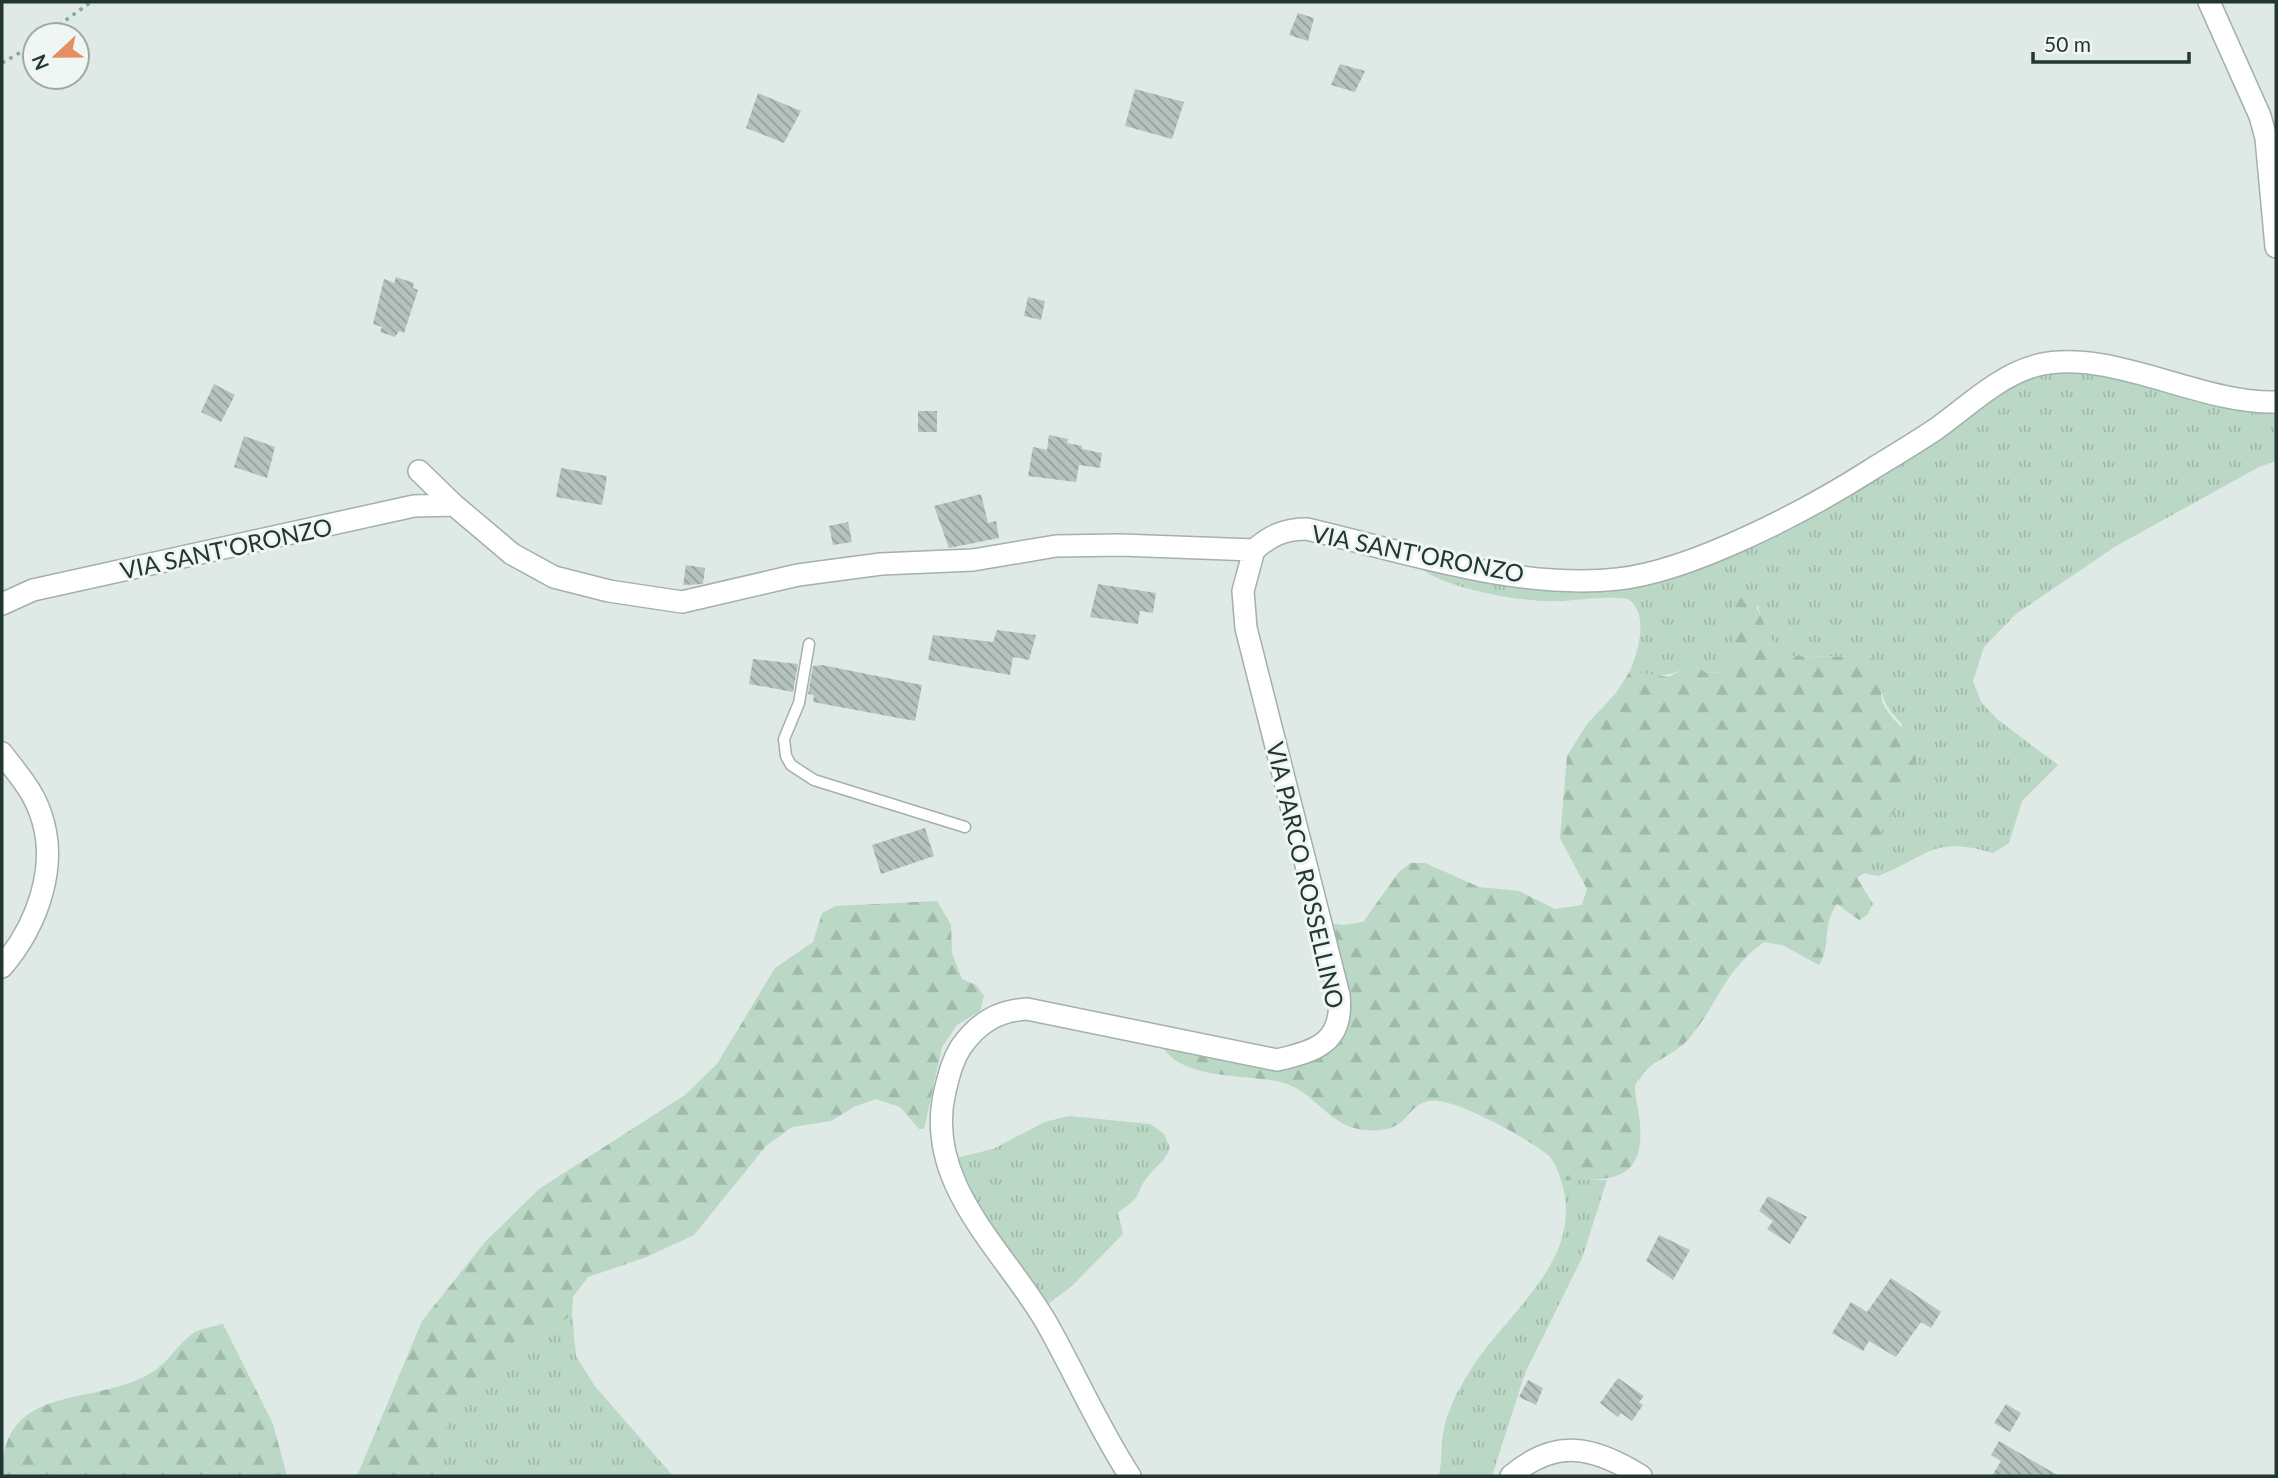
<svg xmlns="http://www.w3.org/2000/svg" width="2278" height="1478" font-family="Lato,sans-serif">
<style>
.grass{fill:url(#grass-tufts)}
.forest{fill:url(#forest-firs)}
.building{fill:url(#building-back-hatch)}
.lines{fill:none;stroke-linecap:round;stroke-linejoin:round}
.service-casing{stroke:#a3b0ac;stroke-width:13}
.minor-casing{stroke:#a3b0ac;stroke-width:24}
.path{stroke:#83a9a0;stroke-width:3.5;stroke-dasharray:3.5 5;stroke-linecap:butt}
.service{stroke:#fff;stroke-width:10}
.minor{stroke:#fff;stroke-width:21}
.labels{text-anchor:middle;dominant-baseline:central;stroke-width:6;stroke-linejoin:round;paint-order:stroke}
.street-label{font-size:24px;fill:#223733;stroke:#eff6f3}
</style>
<defs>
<pattern id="grass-tufts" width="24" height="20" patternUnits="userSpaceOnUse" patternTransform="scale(1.75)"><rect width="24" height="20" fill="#bad8c5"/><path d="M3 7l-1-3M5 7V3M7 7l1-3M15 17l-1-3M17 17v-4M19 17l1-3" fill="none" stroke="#a0baaa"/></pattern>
<pattern id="forest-firs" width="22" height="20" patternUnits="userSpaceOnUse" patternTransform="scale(1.75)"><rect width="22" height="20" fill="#bad8c5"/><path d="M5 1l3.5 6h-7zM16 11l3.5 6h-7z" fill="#a0baaa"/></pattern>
<pattern id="building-back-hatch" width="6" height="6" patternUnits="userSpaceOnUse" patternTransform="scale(1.75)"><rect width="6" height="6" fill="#b5c3be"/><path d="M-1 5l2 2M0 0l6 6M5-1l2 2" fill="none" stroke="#939f9b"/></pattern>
</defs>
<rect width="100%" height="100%" fill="#dfe9e5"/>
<path class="grass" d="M2074,368L2276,409V461L2259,467L2116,546L2016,614L1984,647L1973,681L1981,702L1997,719L2058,765L2022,801L2009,843L1993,853C1933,835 1929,856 1878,876L1864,873L1868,853L1880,831L1902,724C1888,709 1878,699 1884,677L1866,657L1791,656C1770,646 1763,628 1758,606L1734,633V656L1724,672L1706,673L1684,668C1665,679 1651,676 1630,671C1638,651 1650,614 1628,599C1600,595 1570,603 1542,601C1509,599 1436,587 1415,563L1668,575L2028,375Z
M1069,1116L1150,1124L1164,1134L1170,1148C1165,1161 1158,1164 1150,1174C1134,1191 1146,1195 1118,1212L1123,1234L1072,1286L1044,1307L987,1227L952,1159L993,1149L1045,1122Z
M1561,1180H1607L1582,1258L1525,1373L1492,1476H1439C1442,1462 1441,1448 1443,1434C1446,1413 1457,1392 1468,1374C1505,1312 1587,1261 1561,1180Z
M572,1315L576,1356L594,1385L673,1476H433L443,1434L459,1406L488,1371Z"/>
<path class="forest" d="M1738,598C1769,600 1756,639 1791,656L1867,657L1878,661C1880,665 1883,672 1884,676C1884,685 1879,693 1883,703C1891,723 1914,731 1916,757C1918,789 1872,833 1864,873L1857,878L1873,904L1867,915L1859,920L1837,904C1821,926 1832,945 1819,965L1782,945L1764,942C1724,971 1720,1000 1691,1036C1679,1052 1663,1056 1648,1068C1643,1072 1639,1080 1635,1085C1635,1098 1639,1110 1640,1123C1645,1184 1608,1180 1561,1180C1558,1172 1555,1162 1549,1156C1531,1140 1451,1095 1429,1101C1402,1107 1411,1134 1365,1130C1329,1127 1315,1092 1284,1083C1250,1073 1180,1082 1161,1044L1262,1065L1330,1047L1327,923L1343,925L1363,922L1399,872L1410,863H1425L1479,887L1519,891L1555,909L1582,905L1587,889L1560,838L1567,756L1587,724L1616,693L1630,671L1669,677L1684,668L1696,666L1706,673L1724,672L1734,656L1733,607Z
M937,901L951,925L952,953L962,979L976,985L984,996L980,1011L957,1025L942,1047L924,1129H919L900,1107L876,1099L854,1107L831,1121L792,1127L766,1146L694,1235L644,1258L588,1277L573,1297L572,1315L488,1371L459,1406L443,1434L433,1476H357L422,1321L485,1242L539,1189L685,1095L717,1064L775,968L813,942L822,913L836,906Z
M223,1324L273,1424L287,1476H2C2,1379 96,1409 154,1371C170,1361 180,1340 197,1331C205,1328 215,1326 223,1324Z"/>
<path class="building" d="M1298,13L1314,18L1308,41L1289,35Z
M1340,64L1365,71L1355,92L1331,85Z
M1135,89L1184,102L1172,139L1125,126Z
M758,93L801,111L784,143L746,128Z
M396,277L414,283L413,288L418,290L404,333L399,331L395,337L380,332L382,327L373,324L384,279L394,283Z
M1028,297L1045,301L1041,320L1024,316Z
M214,384L235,395L221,422L201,412Z
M918,411H937V432H918Z
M1049,435L1068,439L1067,443L1082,446V449L1102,453L1100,468L1079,465L1076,482L1028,476L1033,447L1047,450Z
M244,436L275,447L267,478L234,467Z
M561,468L607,476L602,505L556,497Z
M981,494L988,523L996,521L999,538L949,548L934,506Z
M848,522L852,542L833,545L829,526Z
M686,565L705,568L703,584L683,585Z
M1098,584L1156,593L1153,613L1140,611L1138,624L1090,617Z
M997,630L1036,635L1029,660L1013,657L1010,675L928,660L933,635L993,642Z
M753,659L798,664L793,692L749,684Z
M822,665L922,685L915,721L813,702L814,695L808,694L813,666Z
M925,828L934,856L881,874L872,845Z
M1768,1196L1807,1217L1790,1244L1767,1229L1773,1221L1759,1211Z
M1659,1235L1690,1250L1673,1280L1646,1261Z
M1891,1278L1941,1312L1931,1328L1921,1322L1896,1357L1869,1341L1863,1351L1832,1333L1851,1302L1867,1312Z
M1618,1378L1644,1396L1639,1402L1643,1405L1632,1421L1621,1413L1618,1417L1600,1403Z
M1528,1380L1543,1388L1536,1405L1519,1397Z
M2006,1404L2021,1413L2010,1432L1994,1423Z
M1999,1441L2059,1476H1992L2001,1461L1991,1455Z"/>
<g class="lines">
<g class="service-casing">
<path id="service" d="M809,644L799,703L784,739L786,756L791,765L814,780L965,827"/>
</g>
<g class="minor-casing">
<path id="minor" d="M2209,2L2260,116L2266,138L2276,247
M419,471L454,505
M2,604L33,590L414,506L454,505L512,554L554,577L609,591L682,602L798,575L881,564L973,560L1056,546L1121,545L1254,550C1271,535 1285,529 1307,529C1405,552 1517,590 1618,579C1692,571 1806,511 1869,471C1891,457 1914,444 1936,429C1968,406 1999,375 2038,365C2111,348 2199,404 2276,402
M2,753C16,772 32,789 40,812C60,865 37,926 2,967
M1130,1476C1098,1427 1075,1373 1046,1322C1004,1250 923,1183 945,1091C949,1075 952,1061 961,1047C978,1023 997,1011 1027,1009L1277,1060C1317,1051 1344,1042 1339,995L1246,628L1243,591L1254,550
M1511,1476C1556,1437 1595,1447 1641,1476"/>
</g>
<path class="path" d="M45,35L91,2
M2,63L35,44"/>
<use href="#service" class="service"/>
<use href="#minor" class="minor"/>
</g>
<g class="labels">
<g class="street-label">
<text transform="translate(226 548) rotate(-12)">VIA SANT'ORONZO</text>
<text transform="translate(1418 553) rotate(11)">VIA SANT'ORONZO</text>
<text transform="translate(1306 875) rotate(77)">VIA PARCO ROSSELLINO</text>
</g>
</g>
<rect width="2278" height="1478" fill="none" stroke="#223733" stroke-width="7"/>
<g transform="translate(56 56) rotate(248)"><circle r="33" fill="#eff6f3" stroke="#9daaa6" stroke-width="2"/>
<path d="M0-5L12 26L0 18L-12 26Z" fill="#e38e63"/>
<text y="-10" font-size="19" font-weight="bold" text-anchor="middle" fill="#223733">N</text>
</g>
<path d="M2033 52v10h156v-10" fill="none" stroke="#223733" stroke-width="3.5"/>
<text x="2044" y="52" font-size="21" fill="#223733" stroke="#eff6f3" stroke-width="5" paint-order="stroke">50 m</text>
</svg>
